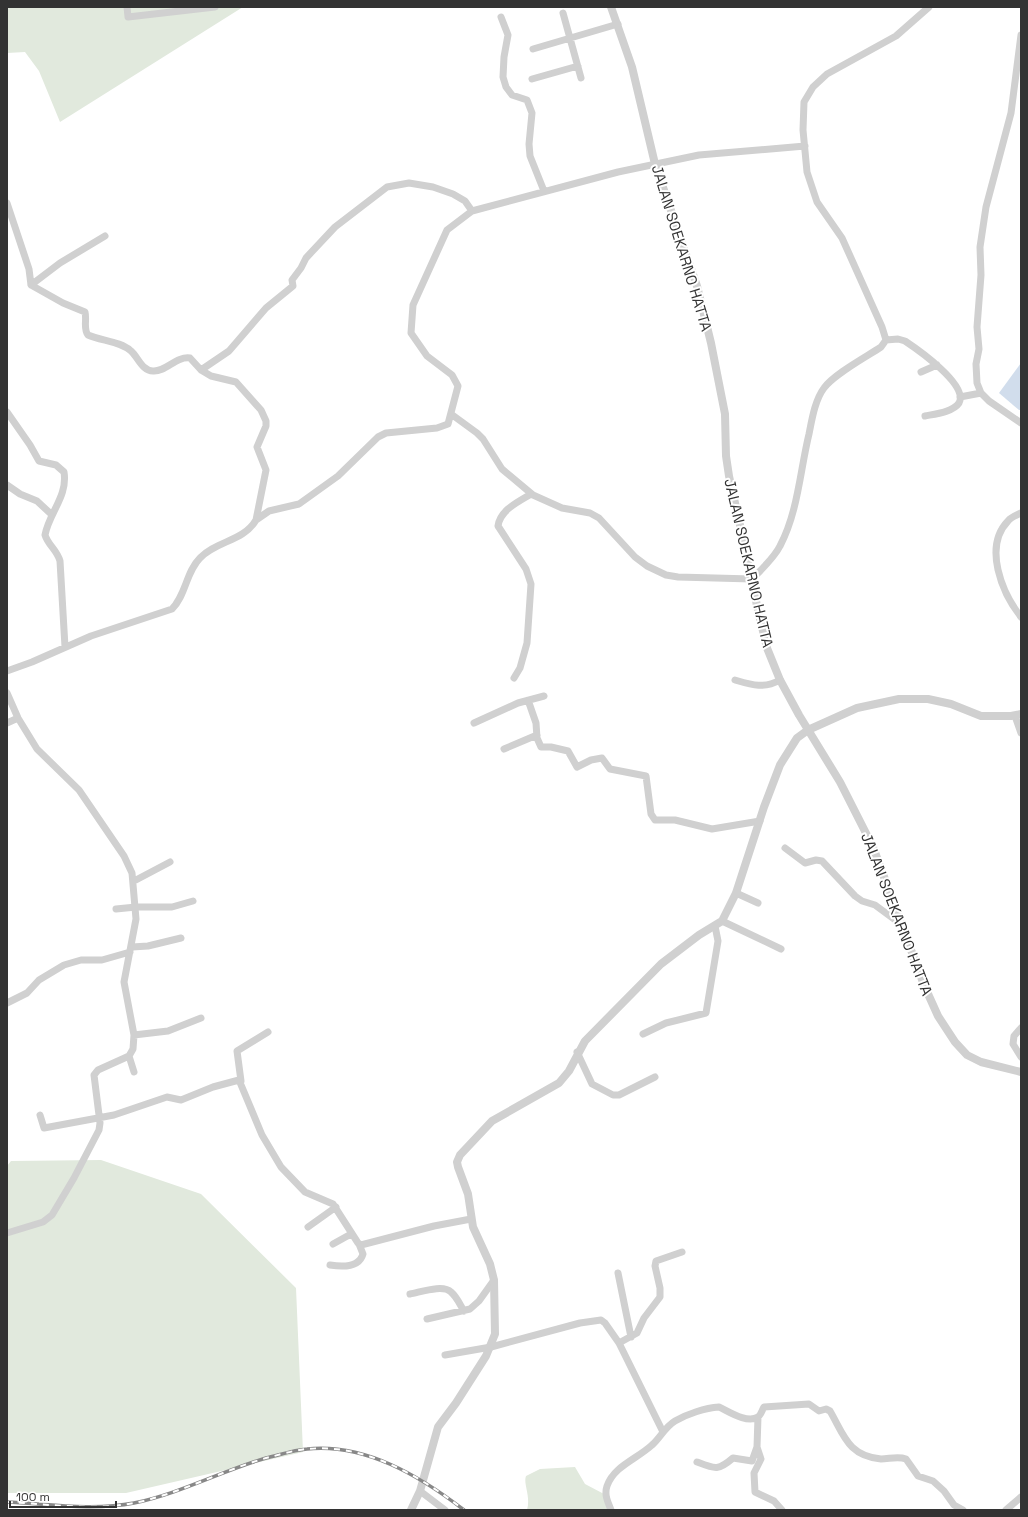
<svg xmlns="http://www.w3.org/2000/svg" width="1028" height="1517" font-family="'Space Grotesk',sans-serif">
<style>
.green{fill:#e1e9dd}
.water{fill:#d1ddec}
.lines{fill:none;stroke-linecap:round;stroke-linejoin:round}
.minor{stroke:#d0d0d0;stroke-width:7}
.tertiary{stroke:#d0d0d0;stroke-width:8}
.rail-casing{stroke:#888;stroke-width:3.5}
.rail{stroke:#fff;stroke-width:2;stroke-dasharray:6;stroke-linecap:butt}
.labels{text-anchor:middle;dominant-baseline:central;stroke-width:4;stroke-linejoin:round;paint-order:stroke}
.street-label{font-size:15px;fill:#333;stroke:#fff}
</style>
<rect width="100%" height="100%" fill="#fff"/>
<path class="green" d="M7,7H243L60,122L39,71L25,52L7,53Z
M101,1160L201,1194L296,1288L303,1452L126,1493H7V1166L11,1161Z
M575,1467L585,1484L604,1494L609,1510H527C531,1496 523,1484 526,1476L540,1469Z"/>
<path class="water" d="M1021,363V410H1019L999,393Z"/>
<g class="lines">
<path class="minor" d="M127,7L128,17L215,7
M563,13L581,78
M501,17L508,35L504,57L503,77L506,87L512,95L527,100L532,113L529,144L530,156L544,191
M1021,35L1011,113L986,207L980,247L981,275L977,327L979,349L976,364L977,383L981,393L989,401L1021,423
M533,49L618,24
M532,79L578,66
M7,203L29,269L31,285L63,303L85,312C87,320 83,329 88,335C101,341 120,341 131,351C138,357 142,371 153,371C166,372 176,356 190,358L201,370L211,376L236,382L261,410L266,421V426L257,447L266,470L256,520L269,511L299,504L338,476L378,437L386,433L437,428L448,424L458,386L452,375L427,356L411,333L413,305L447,230L472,211L618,172L699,155L805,146
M31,285L60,263L105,236
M886,340L898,339L905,341C917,349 969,385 959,403C953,412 935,414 925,416
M201,370L229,351L266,308L293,286L292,280L301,268L306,258L335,227L387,187L409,183L433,187L453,194L465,201L472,211
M921,372L937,365
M960,397L981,393
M7,412L30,445L39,461L56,465L64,472C68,496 49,513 45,535C48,545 57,550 60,561L65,647
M451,414L477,433L483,439L502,469L533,495L562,508L590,513L599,518L635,557L647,566L666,575L678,577L752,579C762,569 774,558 780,546C798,512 800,471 809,434C812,419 815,400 824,388C834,374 866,357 881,347L886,340L882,327L842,238L817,202L807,172L803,130L804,102L813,87L827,74L896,36L929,7
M7,485L20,494L37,501L51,514
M1021,513C1017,515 1011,517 1008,521C983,547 1002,593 1021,617
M7,671L32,662L91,636L172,609C186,595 186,572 200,558C216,541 244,541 256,520
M514,678L520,668L527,643L531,584L526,569L498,526C500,510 518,502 531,494
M735,680C752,685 764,689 780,680
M7,693L18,718L37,749L79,790L124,856L132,873L136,919L124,982L134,1035L133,1049L129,1056L98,1070L94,1075L100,1123L99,1130L74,1178L52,1215L43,1222L7,1233
M528,700L536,723L537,738L541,747H551L568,751L577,767L591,760L602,758L610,769L646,776L651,814L655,820H675L712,829L760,821
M1015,716L1021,733
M7,723L18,718
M474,723L518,703L544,696
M504,749L537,735
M785,848L805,863L816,860L822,861L855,896L862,901L875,905L902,925
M134,881L170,862
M736,893L758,903
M116,909L136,907H172L193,901
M722,921L781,949
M132,947L148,946L181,938
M7,1003L27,993L39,980L64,965L81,960H102L130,952
M1021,1028L1014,1036L1013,1044L1021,1057
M643,1034L666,1023L706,1013L718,941L715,926
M134,1035L168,1031L201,1018
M577,1052L592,1084L613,1095H619L655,1077
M129,1056L134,1072
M241,1081L237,1051L268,1032
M40,1115L44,1128L114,1115L167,1097L181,1100L213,1087L239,1080L262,1135L281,1167L305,1192L333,1204L358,1243L361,1245L434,1226L471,1219
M308,1227L336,1207
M333,1244L351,1234
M330,1265C342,1267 359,1268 363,1254L359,1244
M618,1273L631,1337
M410,1294C421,1292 443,1284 451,1292C457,1297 460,1305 464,1311
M427,1319L470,1309L479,1301L494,1280
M619,1343L637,1333L644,1318L660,1297V1288L655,1266L656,1261L682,1252
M445,1355L491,1347L580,1323L601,1320L605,1323L619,1343L663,1432
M757,1447L761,1459L754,1473L755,1492L774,1501L782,1510
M697,1462C715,1469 718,1471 733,1458L752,1461L757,1447L758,1417
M420,1491L445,1510
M611,1510C608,1502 604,1495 607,1486C614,1466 637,1459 652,1445C660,1438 665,1427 675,1421C687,1414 705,1408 719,1407C728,1411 747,1424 758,1417C761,1415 762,1410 764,1407L809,1404L819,1411L826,1409L830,1411C844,1435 848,1456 881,1459C889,1459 898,1456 906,1459L918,1476L933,1481L944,1491L954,1505L963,1510
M1006,1510L1021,1497"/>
<path class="tertiary" d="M611,7L632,67L655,164L697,286L711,343L725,414L726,456L729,476L752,579L757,606L767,648L780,680L799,715L840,782L873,847L924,985L938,1016L955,1042L967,1055L981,1062L1021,1072
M411,1510L420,1491L438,1427L456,1403L486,1356L495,1334L494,1280L490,1264L473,1227L468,1194L458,1167L457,1162L460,1155L492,1121L559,1083L569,1071L585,1041L661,964L699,935L722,921L736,893L764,807L780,765L797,738L808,730L857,708L899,699H928L951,704L981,716H1011L1021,714"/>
<g class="rail-casing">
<path id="rail" d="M7,1502C48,1504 93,1511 134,1503C179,1494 221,1471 266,1458C279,1455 294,1450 307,1449C365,1443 420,1476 464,1510"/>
</g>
<use href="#rail" class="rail"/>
</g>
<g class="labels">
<g class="street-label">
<text transform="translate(682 248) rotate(73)">JALAN SOEKARNO HATTA</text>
<text transform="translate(749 563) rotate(77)">JALAN SOEKARNO HATTA</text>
<text transform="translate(897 914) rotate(69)">JALAN SOEKARNO HATTA</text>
</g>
</g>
<rect width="1028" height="1517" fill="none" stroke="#333333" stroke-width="16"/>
<path d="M10 1501v6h106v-6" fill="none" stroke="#333333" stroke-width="2"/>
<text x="16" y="1501" font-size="12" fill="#333333" stroke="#ffffff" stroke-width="3" paint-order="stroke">100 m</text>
</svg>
